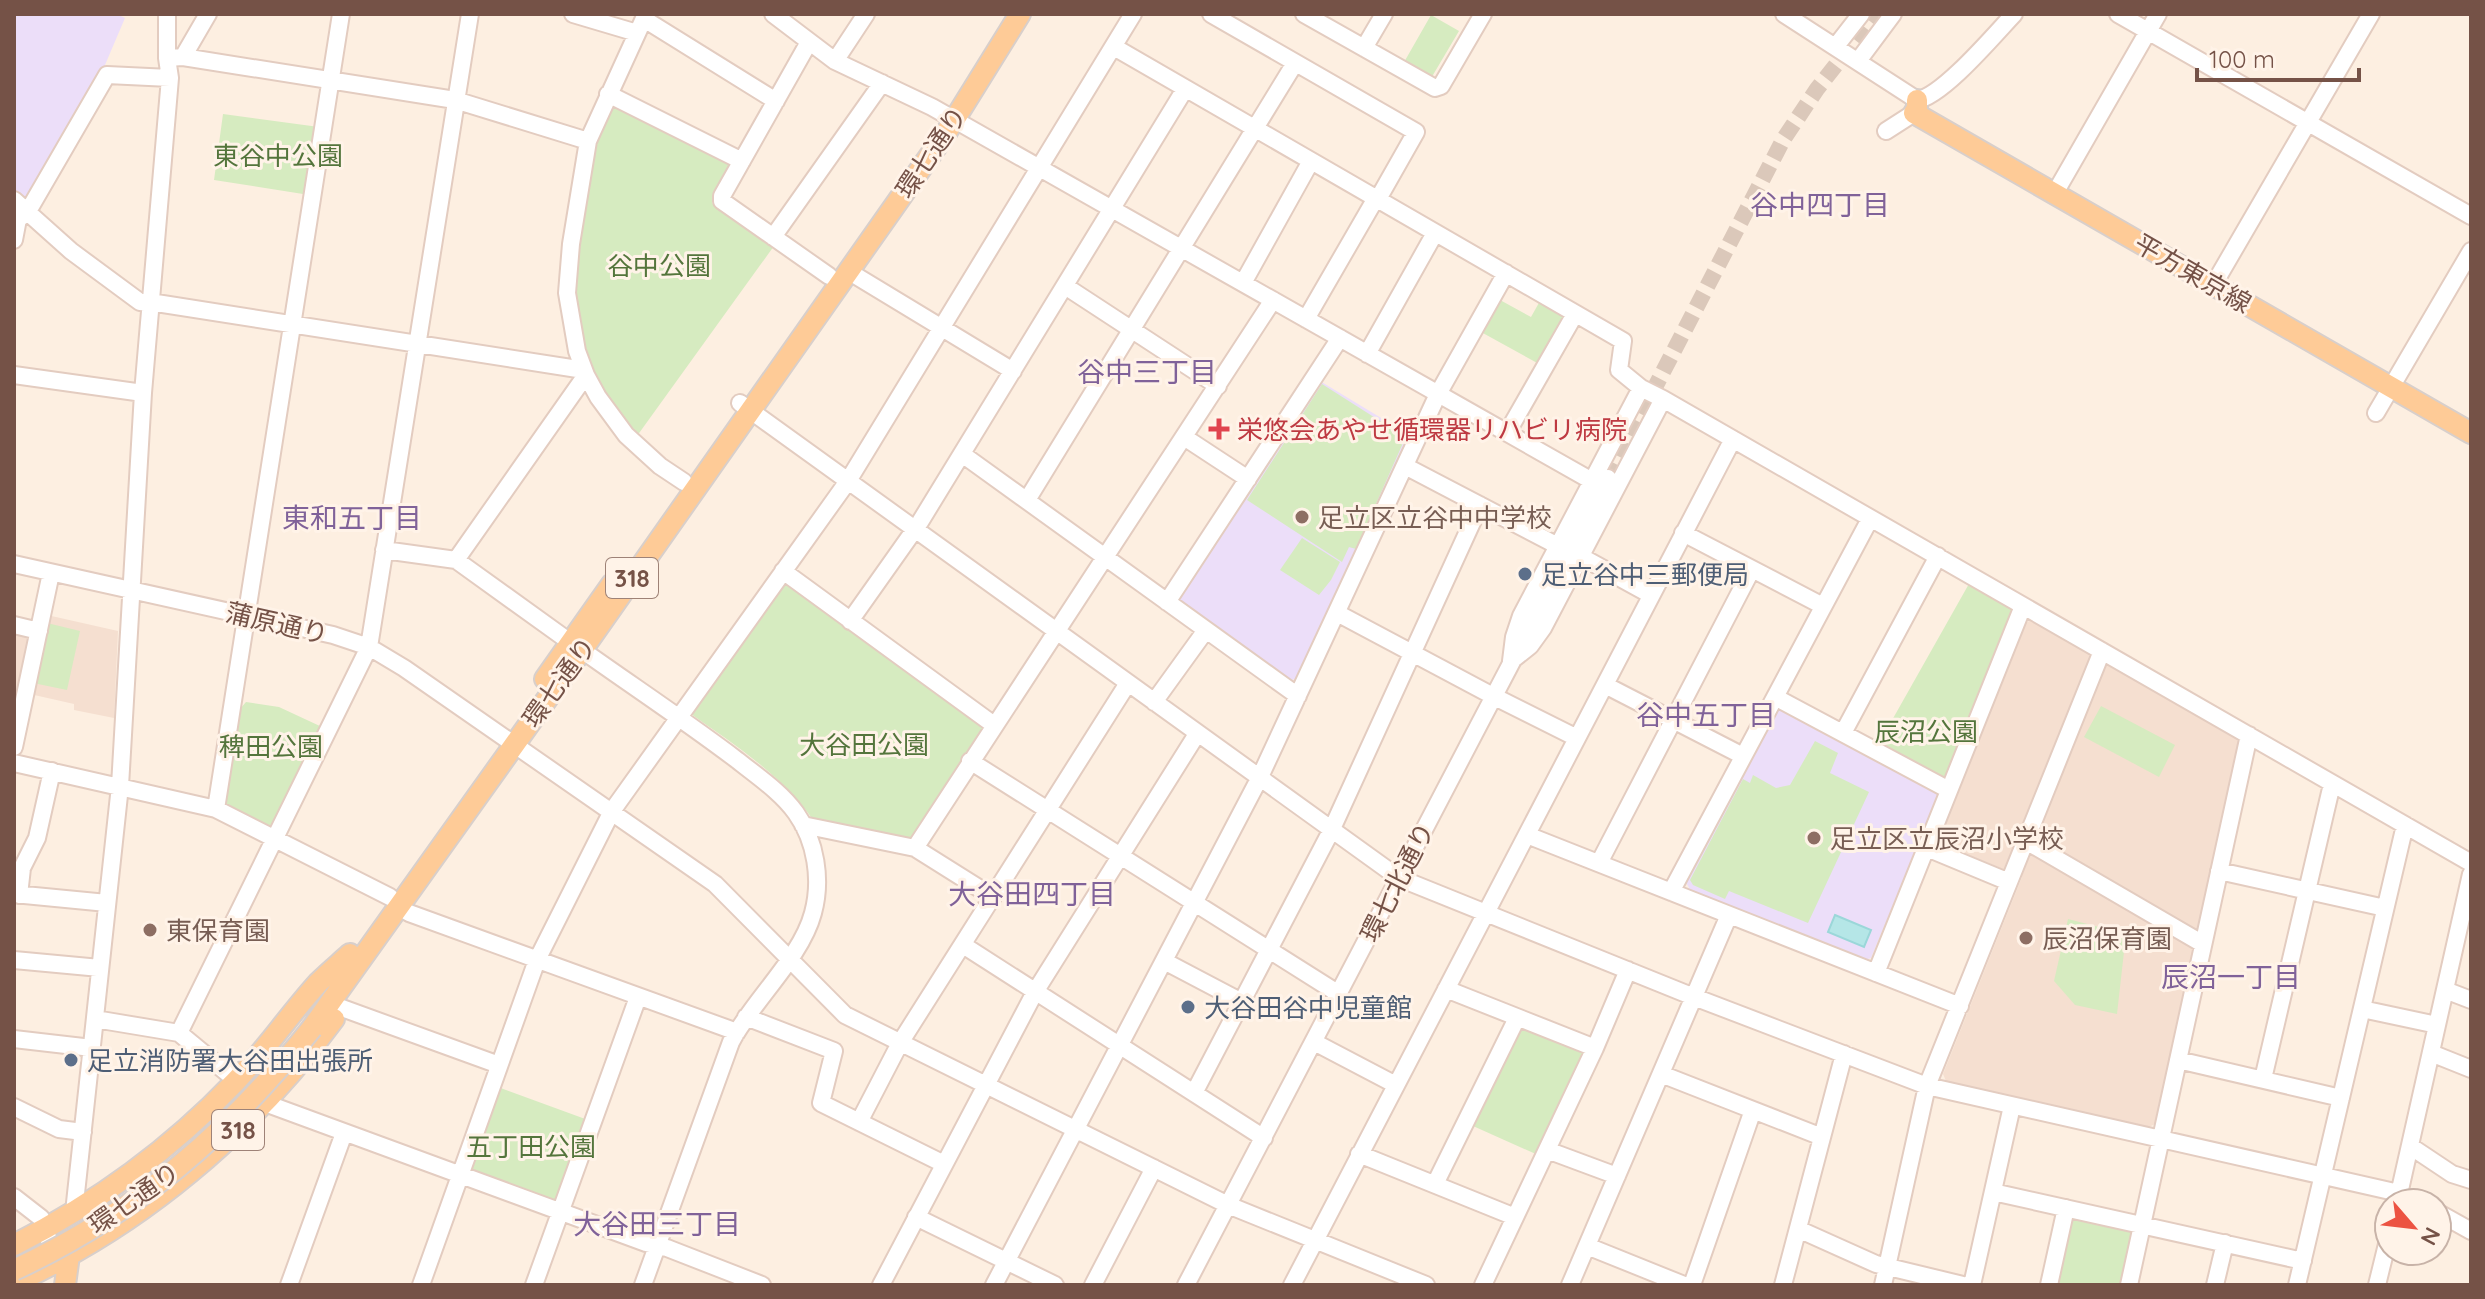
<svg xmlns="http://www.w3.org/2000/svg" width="2485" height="1299" font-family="Quicksand,'Noto Sans JP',sans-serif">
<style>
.residential{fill:#f5dfd0}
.education{fill:#ecdef9}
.green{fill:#d6ebc0}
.water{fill:#b5e6e7;stroke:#9bd7d9;stroke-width:2}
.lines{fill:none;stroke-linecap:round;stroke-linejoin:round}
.minor-tunnel{stroke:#dbc8ba;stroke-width:16;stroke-dasharray:16 8;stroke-linecap:butt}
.minor-casing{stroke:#e3ccc0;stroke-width:20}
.major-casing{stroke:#d8cfcb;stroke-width:24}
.minor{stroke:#fff;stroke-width:16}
.major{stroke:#fecb97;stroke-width:20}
.major-bridge-casing{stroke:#d8cfcb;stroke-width:24;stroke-linecap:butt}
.major-bridge{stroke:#fecb97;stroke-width:20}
.health-dot{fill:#e0444e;stroke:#fff3e8;stroke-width:3}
.education-dot{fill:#8d6e63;stroke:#fff3e8;stroke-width:3}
.service-dot{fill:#5c6f8a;stroke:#fff3e8;stroke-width:3}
.labels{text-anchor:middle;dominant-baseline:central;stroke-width:6;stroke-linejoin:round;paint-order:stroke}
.shield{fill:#fff3e8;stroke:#9e8277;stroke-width:2}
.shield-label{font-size:24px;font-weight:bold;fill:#755247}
.street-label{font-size:26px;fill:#755247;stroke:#fff3e8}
.park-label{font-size:26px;fill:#54753c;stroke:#fff3e8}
.health-label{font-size:26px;fill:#be3a42;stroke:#fff3e8;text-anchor:start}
.education-label{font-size:26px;fill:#785e54;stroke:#fff3e8;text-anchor:start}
.service-label{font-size:26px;fill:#4e5e75;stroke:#fff3e8;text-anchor:start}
.neighbourhood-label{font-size:28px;fill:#806299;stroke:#fff3e8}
</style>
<rect width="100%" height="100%" fill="#fdefe1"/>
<path class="residential" d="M47,615L118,631L114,718L74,710V704L21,692L14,710V631Z
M2031,620L2240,738L2155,1124L2147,1128L1946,1081L1943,1074L2022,877L1940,843L1939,839L2024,624Z"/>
<path class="education" d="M14,14H117L125,18L102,72L27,201L14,189Z
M1320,381L1411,436L1299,677L1290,681L1178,603L1177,597Z
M1779,707L1935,790L1938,796L1871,958L1865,960L1690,890L1685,880Z"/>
<path class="green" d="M1431,15L1459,31L1430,80L1403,64Z
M615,105L729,162L731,167L712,203L774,246L637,436C597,397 577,342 574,286C573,259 580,232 584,206C588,185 589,160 595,139C598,128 606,116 611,106Z
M223,114L319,127L309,189L303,194L214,180Z
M1500,300L1531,317L1540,301L1564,315L1565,318L1539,364L1481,332Z
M1322,384L1399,433L1403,443L1356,549L1349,547L1342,562L1247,500Z
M1302,538L1340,562L1331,580L1319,595L1280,570Z
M786,582L985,724L914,839L815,823C786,778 735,745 691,714Z
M1970,582L2015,608L1944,779L1878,745Z
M47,623L80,631L67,690L33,683Z
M246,702L279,707L322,727L273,824L267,826L227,804L226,798L240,709Z
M2101,706L2175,745L2159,777L2084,737Z
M1815,741L1838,753L1830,773L1869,792L1808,923L1729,891L1725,899L1693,885L1690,880L1743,779L1750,783L1753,775L1776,788L1790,785Z
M2068,919L2126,934L2117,1014L2075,1005L2054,981Z
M1524,1028L1582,1051L1584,1055L1538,1155L1473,1126L1520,1031Z
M498,1087L588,1120L559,1197L552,1201L472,1172L470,1168Z
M2071,1218L2132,1230L2121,1285H2055Z"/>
<path class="water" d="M1835,915L1871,930L1864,947L1828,932Z"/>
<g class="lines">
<path class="minor-tunnel" d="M1608,478L1783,140L1817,89L1876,14"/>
<g class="minor-casing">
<path id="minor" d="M573,14L637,33
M646,14L588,141L571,244L567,293L577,351L586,375L598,397L626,435L660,466L684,482
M773,14L835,61L932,107L1592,481
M1211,14L1416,132L1378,199
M1304,14L1435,88L1441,86L1483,14
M1784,14L1917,100C1942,97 1995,34 2014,14
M2118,14L2471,216
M644,19L776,101
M809,42L722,196V201L829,276
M1836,46L1861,14
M1114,47L1623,341L1619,370L1641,388
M1364,48L1384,14
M183,57L208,14
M167,58L183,57L455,100L588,141
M835,61L866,14
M1858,61L1893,14
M608,94L742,161
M1886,131L1914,113
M2055,193L2158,14
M14,200L71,251L140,302L150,303
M773,237L882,83
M14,240L18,219L27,213L107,75L170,78
M848,271L1013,371
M1243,283L1311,161
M2214,284L2371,14
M1065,286L1218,386
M150,302L584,370
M1306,319L1376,198
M1367,354L1435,233
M14,375L143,393
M1641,388L1663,399L1543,628L1530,646L1511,661L1514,637L1521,616Z
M1663,399L2471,863
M740,403L1399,878L1694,997L1927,1086L2399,1193L2420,1203
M2376,413L2471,251
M1507,433L1575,314
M1184,437L1248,479
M962,454L1298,696
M1405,466L1558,546
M1027,500L1295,63
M1683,533L1823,606
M384,550L456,560L570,642
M1580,556L1651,595
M456,560L586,375
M14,564L333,635L369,647L404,668L715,884L845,1015L1228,1205L1426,1285
M783,571L994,725
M1167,602L1340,338
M1337,613L1493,696L1577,738
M850,621L920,522L1185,89
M14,625L39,631
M582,650C634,687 687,722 737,760C757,776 781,792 796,813C816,841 822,880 813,913C801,958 753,1000 731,1042L643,1285
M1605,685L1743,756
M1775,697L1949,790
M1154,702L1206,630
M1843,733L1938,556
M14,747L51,573
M970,761L1339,994
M14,763L216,809L390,897
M216,809L341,14
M803,825L915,848L993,897
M1527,835L1960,1006
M2026,841L2203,944
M915,848L1273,300
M1927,848L2009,882
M1599,863L1752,569
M2219,871L2385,908
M1671,892L1870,519
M14,894L107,903
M19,895L22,868L37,838L52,771
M399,907L409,913L737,1032
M963,945L1264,1138
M14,960L100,968
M1164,961L1242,1002
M1876,973L2023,606
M1446,989L1595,1048
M2445,990L2471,1000
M342,1008L499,1065
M2362,1009L2437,1025
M746,1017L834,1051L821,1103L944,1164
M95,1019L179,1033L237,1081
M179,1033L369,647L470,14
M14,1039L92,1048
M1314,1042L1396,1085
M2431,1053L2471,1069
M2178,1060L2341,1098
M1661,1074L1822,1137
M2263,1079L2332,784
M1194,1093L1331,831L1480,505
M265,1103L646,1243L667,1248L762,1285
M14,1107L59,1129L83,1132
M859,1122L900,1043L1128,683
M2410,1146L2452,1174L2471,1180
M1547,1150L1617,1176
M1359,1154L1515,1217
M1435,1184L1517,1018
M1993,1192L2303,1261
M14,1197L41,1218L56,1260
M2397,1203L2471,874
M74,1212L120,786L143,393L170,78L167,58V14
M2437,1212L2471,1231
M916,1217L1055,1285
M1798,1229L1876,1264L1963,1285
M1587,1246L1684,1285
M289,1285L344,1133
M421,1285L537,960L612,811L848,481L1133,14
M534,1285L638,997
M881,1285L1035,992L1197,734
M994,1285L1259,779L1438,394L1506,273
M1093,1285L1154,1168
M1186,1285L1608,478
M1292,1285L1733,439
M1483,1285L1595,1048L1628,970
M1570,1285L1729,915
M1692,1285L1753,1110
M1783,1285L1844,1054
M1883,1285L1927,1086L2102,651
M1972,1285L2012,1106
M2049,1285L2066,1208
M2129,1285L2249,735
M2215,1285L2225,1243
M2297,1285L2405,825
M2377,1285L2389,1236"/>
</g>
<g class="major-casing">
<path id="major" d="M1917,100V109L1914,113L2471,433
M545,679L612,584
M312,1028L582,650L948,130L1020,14
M14,1245C97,1203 171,1149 235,1082C265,1051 289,1015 318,983C328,973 339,964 350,954
M14,1283C142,1225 251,1132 334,1019
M65,1285L70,1248"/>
</g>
<use href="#minor" class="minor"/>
<use href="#major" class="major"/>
<g class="major-bridge-casing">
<path id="major-bridge" d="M14,1270C138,1212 228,1134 312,1028"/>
</g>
<use href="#major-bridge" class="major-bridge"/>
</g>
<path class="health-dot" d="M1215 417h8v8h8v8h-8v8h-8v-8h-8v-8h8z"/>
<g class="education-dot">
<circle cx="1302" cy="517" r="8"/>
<circle cx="1814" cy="838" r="8"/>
<circle cx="150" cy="930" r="8"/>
<circle cx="2026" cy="938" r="8"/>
</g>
<g class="service-dot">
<circle cx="1525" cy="574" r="8"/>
<circle cx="1188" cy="1007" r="8"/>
<circle cx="71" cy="1060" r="8"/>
</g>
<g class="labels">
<g class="shield">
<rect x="606" y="558" width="52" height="40" rx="6"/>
<rect x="212" y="1110" width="52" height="40" rx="6"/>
</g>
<g class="shield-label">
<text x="632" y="578">318</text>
<text x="238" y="1130">318</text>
</g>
<g class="street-label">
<text transform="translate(931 152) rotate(-56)">環七通り</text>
<text transform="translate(2193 273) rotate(30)">平方東京線</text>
<text transform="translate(277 623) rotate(13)">蒲原通り</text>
<text transform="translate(559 682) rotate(-54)">環七通り</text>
<text transform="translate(1397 882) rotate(-63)">環七北通り</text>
<text transform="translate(134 1198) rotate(-35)">環七通り</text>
</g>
<g class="park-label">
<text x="278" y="155">東谷中公園</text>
<text x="659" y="265">谷中公園</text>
<text x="1926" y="731">辰沼公園</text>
<text x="864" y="744">大谷田公園</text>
<text x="271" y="746">稗田公園</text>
<text x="531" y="1146">五丁田公園</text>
</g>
<g class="health-label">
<text x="1237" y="429">栄悠会あやせ循環器リハビリ病院</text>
</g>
<g class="education-label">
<text x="1318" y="517">足立区立谷中中学校</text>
<text x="1830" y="838">足立区立辰沼小学校</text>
<text x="166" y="930">東保育園</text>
<text x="2042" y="938">辰沼保育園</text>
</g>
<g class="service-label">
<text x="1541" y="574">足立谷中三郵便局</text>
<text x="1204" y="1007">大谷田谷中児童館</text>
<text x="87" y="1060">足立消防署大谷田出張所</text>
</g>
<g class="neighbourhood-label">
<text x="1820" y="204">谷中四丁目</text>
<text x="1147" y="371">谷中三丁目</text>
<text x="352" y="517">東和五丁目</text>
<text x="1706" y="714">谷中五丁目</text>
<text x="1032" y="893">大谷田四丁目</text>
<text x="2231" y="976">辰沼一丁目</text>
<text x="657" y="1223">大谷田三丁目</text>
</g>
</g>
<rect width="2485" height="1299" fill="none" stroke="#755247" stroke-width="32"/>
<g transform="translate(2413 1227) rotate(118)"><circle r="38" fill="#fff3e8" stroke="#c8b3a8" stroke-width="2"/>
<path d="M0-6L14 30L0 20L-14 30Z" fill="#ec5342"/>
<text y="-12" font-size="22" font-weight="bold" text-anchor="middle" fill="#755247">N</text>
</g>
<path d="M2197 68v12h162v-12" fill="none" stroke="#755247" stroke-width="4"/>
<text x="2209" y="68" font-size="24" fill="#755247" stroke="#fff3e8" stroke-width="6" paint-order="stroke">100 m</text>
</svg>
